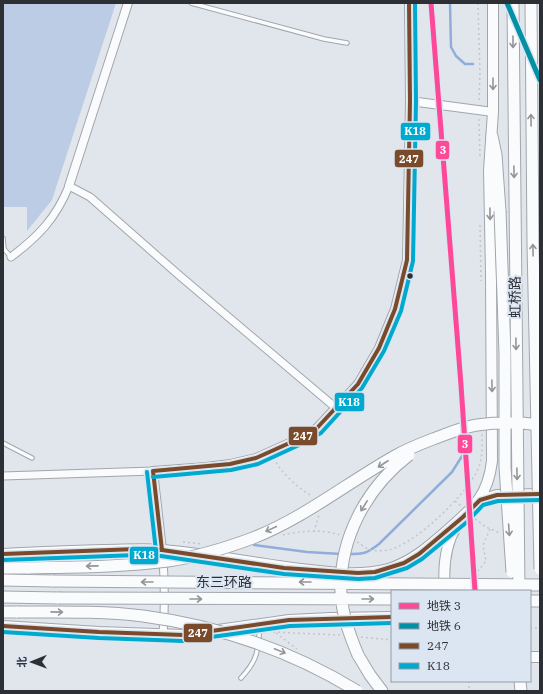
<svg xmlns="http://www.w3.org/2000/svg" width="543" height="694" font-family="'IBM Plex Serif','Noto Sans SC',serif">
<style>
.green{fill:#bccce4}
.lines{fill:none;stroke-linecap:round;stroke-linejoin:round}
.stream{stroke:#90aed9;stroke-width:2.5}
.service-casing{stroke:#a2a6ab;stroke-width:5.5}
.minor-casing{stroke:#a2a6ab;stroke-width:9}
.tertiary-casing{stroke:#a2a6ab;stroke-width:10}
.secondary-casing{stroke:#a2a6ab;stroke-width:12}
.trunk-casing{stroke:#a2a6ab;stroke-width:13}
.path{stroke:#c4c5c8;stroke-width:1.5;stroke-dasharray:2 3;stroke-linecap:butt}
.service{stroke:#fafbfc;stroke-width:3.5}
.minor{stroke:#fafbfc;stroke-width:7}
.tertiary{stroke:#fafbfc;stroke-width:8}
.secondary{stroke:#fafbfc;stroke-width:10}
.trunk{stroke:#fafbfc;stroke-width:11}
.trunk-bridge-casing{stroke:#a2a6ab;stroke-width:13;stroke-linecap:butt}
.trunk-bridge{stroke:#fafbfc;stroke-width:11}
.bus-1-casing{stroke:#dce5f2;stroke-width:7}
.bus-2-casing{stroke:#dce5f2;stroke-width:7}
.bus-1{stroke:#7a4b2a;stroke-width:4}
.bus-2{stroke:#00a9ce;stroke-width:4}
.metro-1-casing{stroke:#dce5f2;stroke-width:8}
.metro-2-casing{stroke:#dce5f2;stroke-width:8}
.metro-1{stroke:#fe4998;stroke-width:5}
.metro-2{stroke:#0290a4;stroke-width:5}
.oneway{stroke:#939598}
.bus-dot{fill:#2c2f34;stroke:#dce5f2;stroke-width:1.5}
.labels{text-anchor:middle;dominant-baseline:central;stroke-width:4;stroke-linejoin:round;paint-order:stroke}
.street-label{font-size:14px;fill:#2c2f34;stroke:#dce5f2}
.line-badge{stroke:#dce5f2;stroke-width:1.5}
.badge-label{font-size:11px;text-anchor:middle;font-weight:bold;fill:#fff}
</style>
<rect width="100%" height="100%" fill="#e1e6ed"/>
<path class="green" d="M3,3H116L52,200L27,231V207H3Z"/>
<g class="lines">
<path class="stream" d="M450,3L451,47L456,56L465,64H473
M254,545L307,552L341,554
M348,554C364,554 366,554 379,544L452,472L464,453"/>
<g class="service-casing">
<path id="service" d="M191,3L324,39L347,43
M3,238L4,249L11,257
M3,443L32,458
M241,678C259,659 258,649 260,624"/>
</g>
<g class="minor-casing">
<path id="minor" d="M11,257C39,236 56,218 69,186L90,197L180,276L336,408
M3,476L153,471
M162,550C165,578 165,606 163,635"/>
</g>
<g class="tertiary-casing">
<path id="tertiary" d="M410,101L493,112
M69,186L128,3
M162,550L153,471L206,467L230,464L256,458L294,441L317,428L358,384L379,348L395,309L407,260L410,101L409,3"/>
</g>
<g class="secondary-casing">
<path id="secondary" d="M480,500L497,495L540,494
M3,554C36,552 69,551 103,550C123,550 143,548 163,550C212,554 261,565 310,570C335,573 362,576 388,569C412,562 432,544 450,528C475,506 488,495 492,461L491,273L489,170L493,112V3
M445,591C443,569 444,547 456,527
M3,626L99,632L183,635L289,620L331,618L392,617
M530,657H540"/>
</g>
<g class="trunk-casing">
<path id="trunk" d="M492,136L496,155L500,211
M3,568H29
M3,580L53,581
M3,597L59,598
M530,601H540
M3,612H18
M358,655L370,675L382,691
M520,681L521,691"/>
</g>
<path class="path" d="M478,3L480,73L479,103
M479,119L480,157
M480,225L481,281
M274,458C279,471 300,490 312,496
M455,501L461,506
M475,519L486,527L500,533
M314,532L319,515
M283,535C300,531 324,529 340,535
M183,542L203,544
M357,542C361,544 365,548 370,550C375,551 384,551 388,550C415,545 468,493 478,469C483,458 482,445 482,433
M478,576L477,572L486,561L483,545L490,529
M530,628H540
M273,632L341,635
M276,633L297,649
M361,637L392,640
M469,681V691"/>
<use href="#service" class="service"/>
<use href="#minor" class="minor"/>
<use href="#tertiary" class="tertiary"/>
<use href="#secondary" class="secondary"/>
<use href="#trunk" class="trunk"/>
<g class="trunk-bridge-casing">
<path id="trunk-bridge" d="M513,3L519,591
M531,3L533,244L540,569
M500,211L505,353V467L512,572
M29,568C75,567 122,567 168,561C197,557 226,548 253,538C304,518 347,483 395,456C407,449 420,444 433,439C447,434 462,427 477,425C498,422 519,422 540,425
M53,581L540,585
M59,598L392,599
M18,612C60,612 102,611 143,616C219,626 292,651 357,691
M358,655C350,636 342,615 341,593C339,539 366,488 409,455"/>
</g>
<use href="#trunk-bridge" class="trunk-bridge"/>
<g class="bus-1-casing">
<path id="bus-1" d="M153,471L230,464L256,458L294,441L317,428L358,384L379,348L395,309L407,260L410,101L409,3
M153,471L162,550
M3,554L137,549L162,550L284,568L358,573L375,572L404,563L419,554L463,517L480,500L497,495L540,494
M3,626L99,632L183,635L289,620L392,617"/>
</g>
<g class="bus-2-casing">
<path id="bus-2" d="M147,472L156,551
M153,477L231,470L258,464L297,446L321,433L362,388L384,351L401,311L413,261L416,101L415,3
M3,560L137,555L161,556L284,574L358,579L375,578L407,568L422,559L467,522L483,505L498,501L540,500
M3,632L99,638L183,641L290,626L392,623"/>
</g>
<use href="#bus-1" class="bus-1"/>
<use href="#bus-2" class="bus-2"/>
<g class="metro-1-casing">
<path id="metro-1" d="M431,3L461,385L475,591"/>
</g>
<g class="metro-2-casing">
<path id="metro-2" d="M507,3L540,80"/>
</g>
<use href="#metro-1" class="metro-1"/>
<use href="#metro-2" class="metro-2"/>
</g>
<defs><path id="oneway-shaft" d="M-6 0H5M1.5-3L5.5 0L1.5 3" fill="none" stroke-width="1.6" stroke-linecap="round" stroke-linejoin="round"/></defs>
<g class="oneway">
<use href="#oneway-shaft" transform="translate(513 42) rotate(90)"/>
<use href="#oneway-shaft" transform="translate(493 84) rotate(90)"/>
<use href="#oneway-shaft" transform="translate(531 120) rotate(-91)"/>
<use href="#oneway-shaft" transform="translate(514 172) rotate(89)"/>
<use href="#oneway-shaft" transform="translate(490 214) rotate(89)"/>
<use href="#oneway-shaft" transform="translate(533 250) rotate(-91)"/>
<use href="#oneway-shaft" transform="translate(516 344) rotate(89)"/>
<use href="#oneway-shaft" transform="translate(492 386) rotate(89)"/>
<use href="#oneway-shaft" transform="translate(383 464) rotate(147)"/>
<use href="#oneway-shaft" transform="translate(517 474) rotate(89)"/>
<use href="#oneway-shaft" transform="translate(364 506) rotate(122)"/>
<use href="#oneway-shaft" transform="translate(271 529) rotate(155)"/>
<use href="#oneway-shaft" transform="translate(509 530) rotate(86)"/>
<use href="#oneway-shaft" transform="translate(92 566) rotate(179)"/>
<use href="#oneway-shaft" transform="translate(147 582) rotate(-180)"/>
<use href="#oneway-shaft" transform="translate(305 582) rotate(-180)"/>
<use href="#oneway-shaft" transform="translate(196 599)"/>
<use href="#oneway-shaft" transform="translate(368 599)"/>
<use href="#oneway-shaft" transform="translate(57 612) rotate(1)"/>
<use href="#oneway-shaft" transform="translate(280 651) rotate(22)"/>
</g>
<circle class="bus-dot" cx="410" cy="276" r="3.5"/>
<g class="labels">
<g class="street-label">
<text transform="translate(515 297) rotate(-91)">虹桥路</text>
<text x="224" y="582">东三环路</text>
</g>
</g>
<g class="line-badge">
<rect x="400" y="122" width="31" height="19" rx="4" fill="#00a9ce"/>
<rect x="435" y="140" width="15" height="20" rx="4" fill="#fe4998"/>
<rect x="394" y="149" width="30" height="19" rx="4" fill="#7a4b2a"/>
<rect x="334" y="392" width="31" height="20" rx="4" fill="#00a9ce"/>
<rect x="288" y="426" width="30" height="20" rx="4" fill="#7a4b2a"/>
<rect x="457" y="434" width="16" height="20" rx="4" fill="#fe4998"/>
<rect x="129" y="546" width="30" height="19" rx="4" fill="#00a9ce"/>
<rect x="183" y="623" width="30" height="20" rx="4" fill="#7a4b2a"/>
</g>
<g class="badge-label">
<text x="415" y="135">K18</text>
<text x="443" y="154">3</text>
<text x="409" y="163">247</text>
<text x="349" y="406">K18</text>
<text x="303" y="440">247</text>
<text x="465" y="448">3</text>
<text x="144" y="559">K18</text>
<text x="198" y="637">247</text>
</g>
<rect width="543" height="694" fill="none" stroke="#2c2f34" stroke-width="8"/>
<rect x="391" y="590" width="140" height="92" fill="#dce5f2" stroke="#969ca6"/>
<rect x="399" y="603" width="20" height="6" fill="#fe4998" stroke="#969ca6"/>
<text x="427" y="610" font-size="12" fill="#2c2f34">地铁 3</text>
<rect x="399" y="623" width="20" height="6" fill="#0290a4" stroke="#969ca6"/>
<text x="427" y="630" font-size="12" fill="#2c2f34">地铁 6</text>
<rect x="399" y="643" width="20" height="6" fill="#7a4b2a" stroke="#969ca6"/>
<text x="427" y="650" font-size="12" fill="#2c2f34">247</text>
<rect x="399" y="663" width="20" height="6" fill="#00a9ce" stroke="#969ca6"/>
<text x="427" y="670" font-size="12" fill="#2c2f34">K18</text>
<g transform="translate(32 662) rotate(269)" stroke="#dce5f2" stroke-width="3" paint-order="stroke">
<path d="M0-3L7 15L0 10L-7 15Z" fill="#2c2f34"/>
<text y="-6" font-size="11" font-weight="bold" text-anchor="middle" fill="#2c2f34">北</text>
</g>
</svg>
